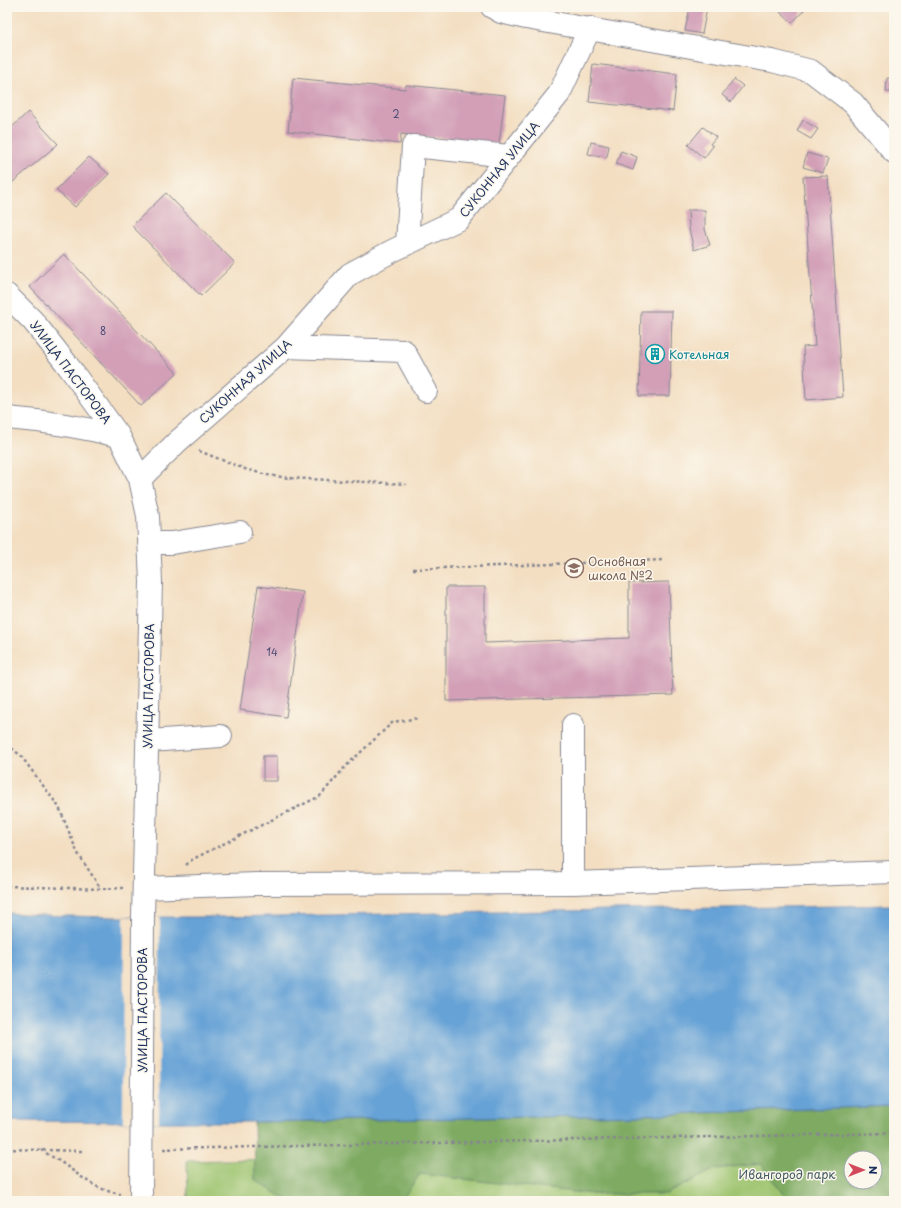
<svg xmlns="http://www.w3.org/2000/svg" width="901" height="1208" font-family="'Playpen Sans',sans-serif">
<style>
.green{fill:#9ec46f;stroke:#5c7a66;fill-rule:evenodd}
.forest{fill:#7eaa62;stroke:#4c6c60;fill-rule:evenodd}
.water{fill:#66a2d6;stroke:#40689a}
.pier{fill:#f3dec1}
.building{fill:#d29fb7}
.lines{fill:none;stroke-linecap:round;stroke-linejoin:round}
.minor-casing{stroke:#878690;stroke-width:24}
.path{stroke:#878690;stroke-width:2.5;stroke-dasharray:3 3;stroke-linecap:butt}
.minor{stroke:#fff;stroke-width:22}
.labels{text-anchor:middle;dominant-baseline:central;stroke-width:3;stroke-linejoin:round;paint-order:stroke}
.number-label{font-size:10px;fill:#494b74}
.street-label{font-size:12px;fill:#1b2f5e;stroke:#fbf7ec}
.culture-label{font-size:12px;fill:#0d838f;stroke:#fbf7ec;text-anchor:start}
.education-label{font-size:12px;fill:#785e54;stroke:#fbf7ec;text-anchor:start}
.park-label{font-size:12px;fill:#425c63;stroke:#fbf7ec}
</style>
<rect width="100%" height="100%" fill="#fbf7ec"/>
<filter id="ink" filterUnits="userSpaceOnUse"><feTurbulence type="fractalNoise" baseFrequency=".025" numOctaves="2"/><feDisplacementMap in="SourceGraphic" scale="8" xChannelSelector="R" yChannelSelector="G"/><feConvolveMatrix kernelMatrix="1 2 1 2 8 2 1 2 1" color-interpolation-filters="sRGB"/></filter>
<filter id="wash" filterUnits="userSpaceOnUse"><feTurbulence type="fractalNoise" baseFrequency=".012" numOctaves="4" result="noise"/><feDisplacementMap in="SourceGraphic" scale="16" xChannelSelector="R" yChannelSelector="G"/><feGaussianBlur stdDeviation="0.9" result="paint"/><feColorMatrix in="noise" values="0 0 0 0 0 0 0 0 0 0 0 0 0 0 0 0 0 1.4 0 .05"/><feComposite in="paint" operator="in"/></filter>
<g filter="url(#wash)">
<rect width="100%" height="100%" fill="#f3dec1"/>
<path class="green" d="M894,1146V1201H188L187,1161L693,1149ZM851,1158H875V1182H851Z"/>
<path class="forest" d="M714,7H827L750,10Z
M894,1106V1201H788L761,1164L715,1169L666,1194H592L420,1174L401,1201H289L255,1180L254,1122L640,1115ZM851,1158H875V1182H851Z"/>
<path class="water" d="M894,905V1106L640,1115L254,1122H159L7,1121V913C77,918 148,917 219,917Z"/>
<path class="pier" d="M124,917H160L159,1122H123Z"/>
<g id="blocks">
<path class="building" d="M690,7H707L702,34L685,31Z
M784,7H804L805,9L792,23L780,12Z
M593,64L677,74L673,111L589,102Z
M293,78L405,89L406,85L505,95L499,144L401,134L400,144L288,131Z
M887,78L894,79V92H886Z
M734,79L743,86L731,102L722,95Z
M28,112L58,144L7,187V132Z
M803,120L818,129L811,139L797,131Z
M703,127L716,137L710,144L713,146L704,158L688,145Z
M591,142L609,146L607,157L588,154Z
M621,151L637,157L633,170L616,164Z
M807,153L828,159L823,173L803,167Z
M89,157L109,174L75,207L56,190Z
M828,176L843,397L806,400L803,347L815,346L803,177Z
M166,193L235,263L201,296L132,226Z
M688,210H705V229L710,245L694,250L689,229Z
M64,254L177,373L141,406L30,287Z
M641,311H672L670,396H639Z
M669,582L673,695L446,701V587H485V643L629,638V583Z
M258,586L303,592L286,717L240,710Z
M263,756H277V781H263Z"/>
</g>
</g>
<g filter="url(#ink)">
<use href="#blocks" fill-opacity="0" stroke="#878690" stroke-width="1"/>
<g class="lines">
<g class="minor-casing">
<path id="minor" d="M492,7L501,12L526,18L772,61L811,71L853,103L894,152
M407,244L413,146L509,156
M7,295L33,321L66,363L119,436L140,479L148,516L151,582L143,917L141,1201
M286,347L404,351L426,391
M7,418C45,421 82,427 119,436
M140,479L177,442L286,347L350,274L392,251L459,219L559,94L590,28
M149,543H172L240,532
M573,725V883
M149,741L221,736
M144,888L257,884L573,883L894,872"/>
</g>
<path class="path" d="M199,451L245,469L267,475L289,478L406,484
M413,569L664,560
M7,744L21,756L59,807L77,852L101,889
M186,865L193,859L320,796L346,766L393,722L419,718
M7,886L101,889L123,888
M7,1149L83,1151
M163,1149L894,1133
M41,1150C49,1155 58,1160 65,1165C83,1178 98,1191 121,1194"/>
<use href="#minor" class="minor"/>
</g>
</g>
<defs>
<g id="building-ring" transform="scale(1)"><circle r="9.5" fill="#fbf7ec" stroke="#0f9aa8" stroke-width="1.5"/><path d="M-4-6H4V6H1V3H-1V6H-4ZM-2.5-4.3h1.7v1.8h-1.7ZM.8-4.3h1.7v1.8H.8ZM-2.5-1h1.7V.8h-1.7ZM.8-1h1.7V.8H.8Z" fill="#0f9aa8"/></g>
<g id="school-ring" transform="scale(1)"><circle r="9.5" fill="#fbf7ec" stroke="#8d6e63" stroke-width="1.5"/><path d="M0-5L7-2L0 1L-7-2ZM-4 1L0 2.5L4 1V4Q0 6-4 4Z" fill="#8d6e63"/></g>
</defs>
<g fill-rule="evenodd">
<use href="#building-ring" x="655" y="354"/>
<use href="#school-ring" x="574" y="568"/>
</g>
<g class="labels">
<g class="number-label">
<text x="396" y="113">2</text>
<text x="103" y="330">8</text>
<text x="272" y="651">14</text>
</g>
<g class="street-label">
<text transform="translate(499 169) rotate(-51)">СУКОННАЯ УЛИЦА</text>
<text transform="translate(71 372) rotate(53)">УЛИЦА ПАСТОРОВА</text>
<text transform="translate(245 381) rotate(-42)">СУКОННАЯ УЛИЦА</text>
<text transform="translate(148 686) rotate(-89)">УЛИЦА ПАСТОРОВА</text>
<text transform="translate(142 1010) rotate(-90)">УЛИЦА ПАСТОРОВА</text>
</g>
<g class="culture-label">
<text x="669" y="354">Котельная</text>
</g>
<g class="education-label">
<text x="588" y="561">Основная<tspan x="588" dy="14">школа №2</tspan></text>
</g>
<g class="park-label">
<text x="787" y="1174">Ивангород парк</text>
</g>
</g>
<rect width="901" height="1208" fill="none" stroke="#fbf7ec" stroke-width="24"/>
<g transform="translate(863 1170) rotate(90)"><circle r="19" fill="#fbf7ec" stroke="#a1a7b3"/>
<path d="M0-3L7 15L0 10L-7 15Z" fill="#d1495b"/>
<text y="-6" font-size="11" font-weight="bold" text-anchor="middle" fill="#1b2f5e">N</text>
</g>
</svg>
